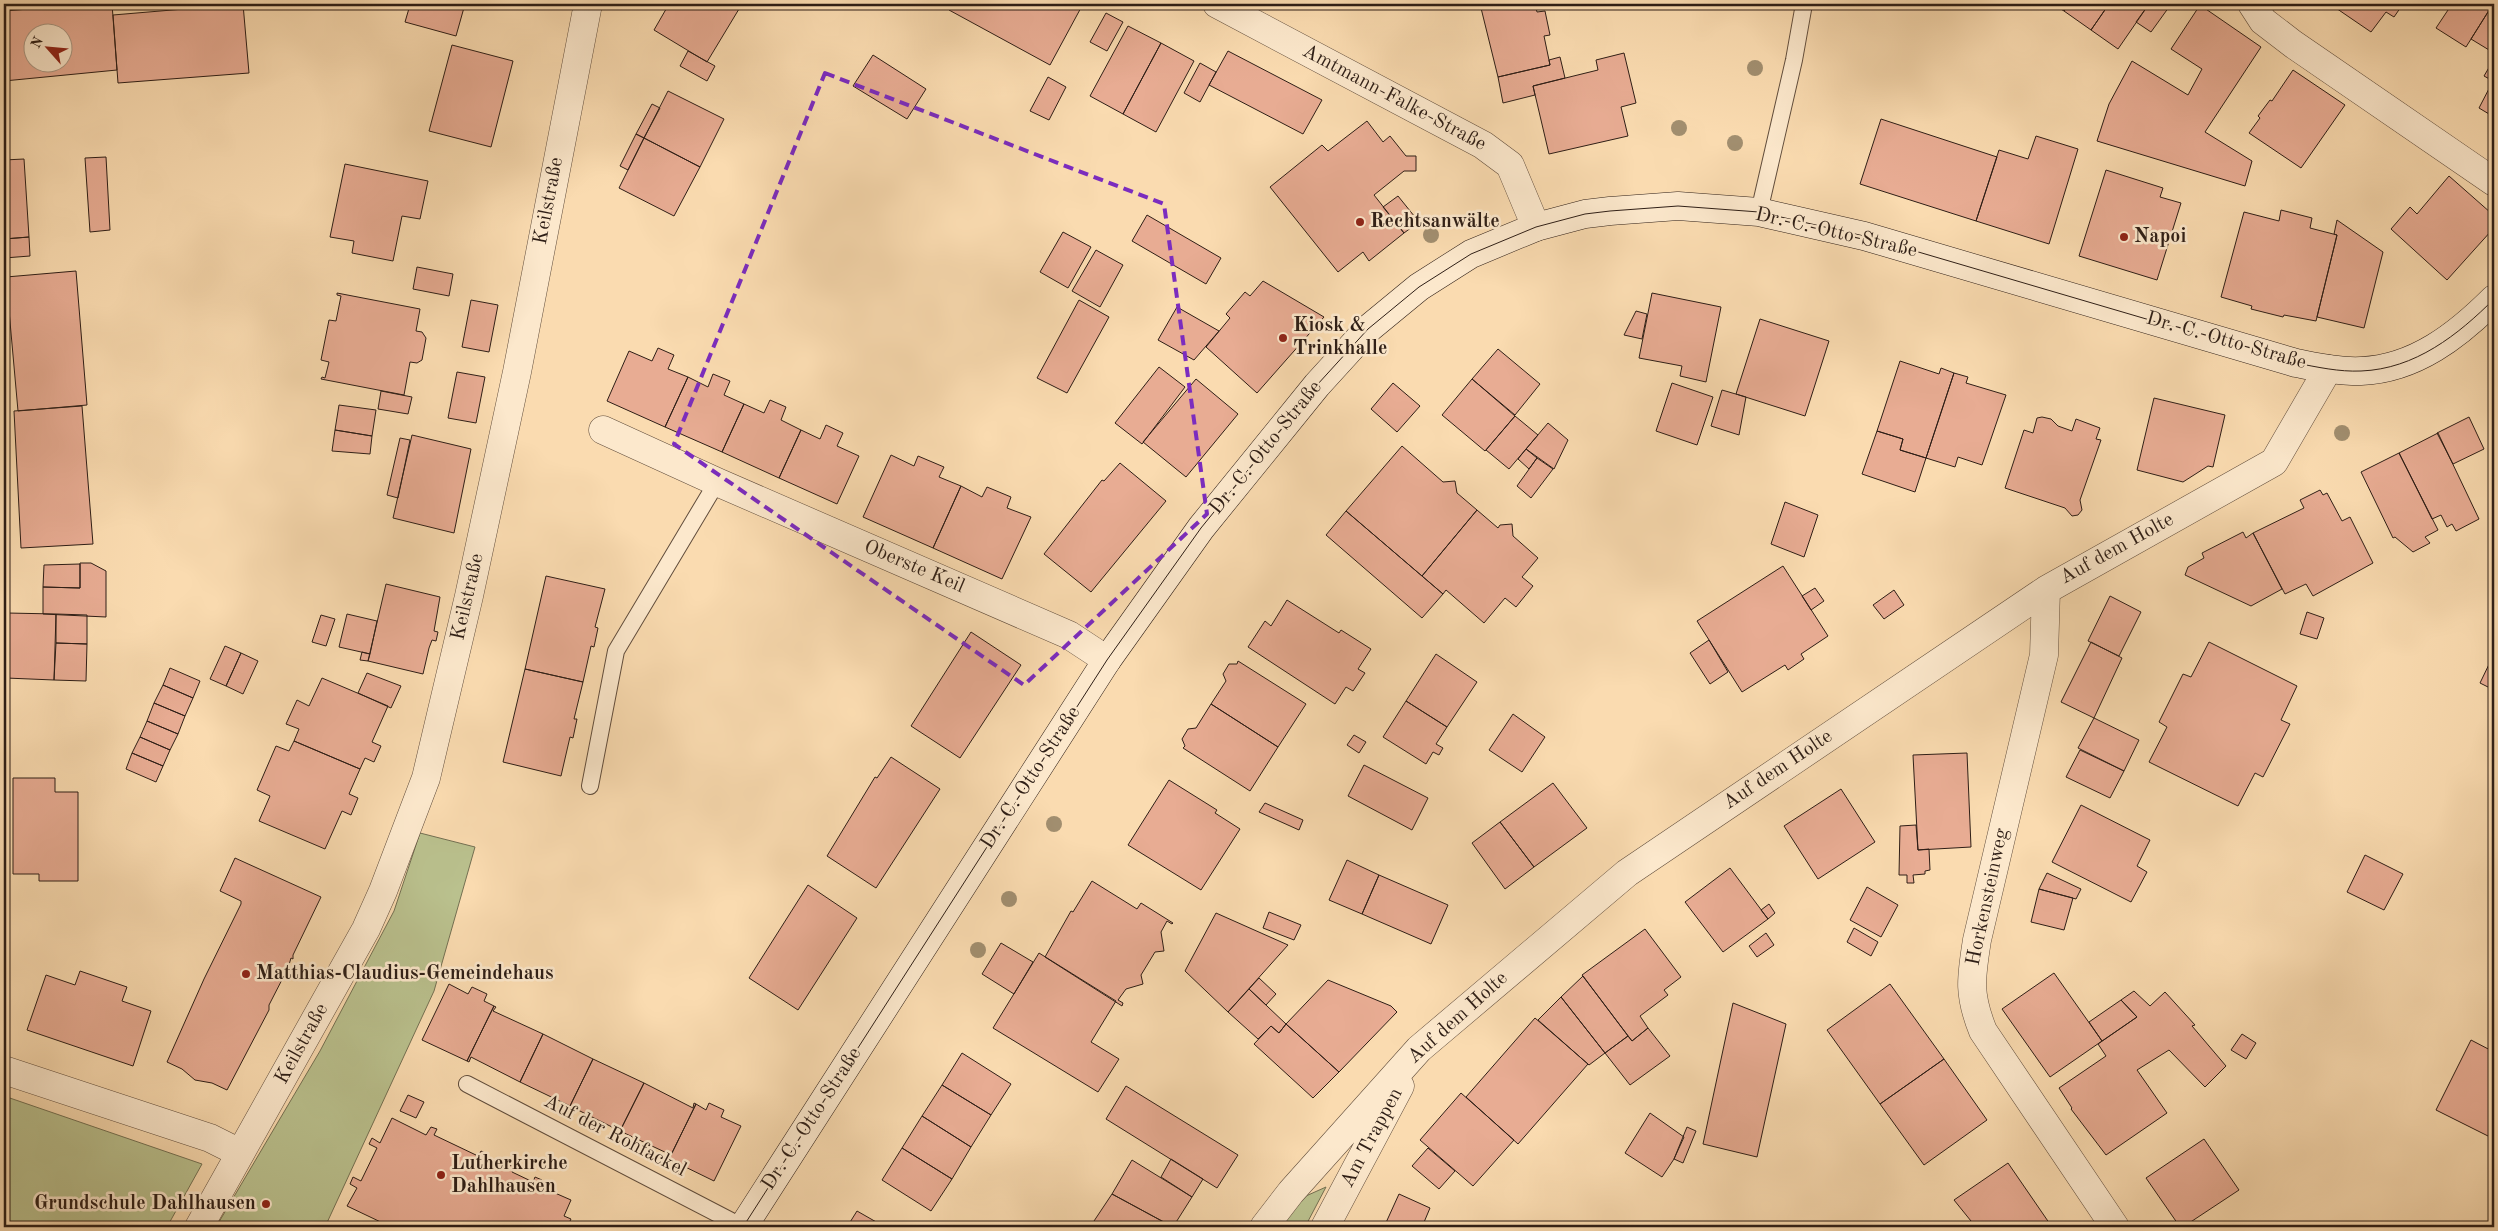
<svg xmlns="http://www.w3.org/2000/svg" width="2498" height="1231" font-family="'Old Standard TT',serif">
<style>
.green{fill:#bac18e;stroke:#747052}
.building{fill:#e8ac93;stroke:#2e1e16;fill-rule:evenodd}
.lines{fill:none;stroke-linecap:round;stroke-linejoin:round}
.lane-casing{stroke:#614d3c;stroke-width:18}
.street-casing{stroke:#614d3c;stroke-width:29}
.secondary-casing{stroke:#2e1e16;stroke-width:29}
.lane{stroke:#fce8cc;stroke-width:16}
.street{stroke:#fce8cc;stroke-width:28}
.secondary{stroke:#fce8cc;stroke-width:28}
.tram{stroke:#2e1e16;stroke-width:1}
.tree{fill:#a18e6f}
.marked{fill:none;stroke:#7b2cbf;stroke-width:4;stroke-dasharray:10 6;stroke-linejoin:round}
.poi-dot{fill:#8f2418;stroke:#fce8cc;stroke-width:2}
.labels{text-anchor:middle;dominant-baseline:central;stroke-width:5;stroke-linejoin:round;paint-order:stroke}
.street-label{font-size:20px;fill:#2e1e16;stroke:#fce8cc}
.poi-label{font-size:20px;font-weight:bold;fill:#2e1e16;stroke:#fce8cc;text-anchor:start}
</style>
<rect width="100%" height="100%" fill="#fadbb0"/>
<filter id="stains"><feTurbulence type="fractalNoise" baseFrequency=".004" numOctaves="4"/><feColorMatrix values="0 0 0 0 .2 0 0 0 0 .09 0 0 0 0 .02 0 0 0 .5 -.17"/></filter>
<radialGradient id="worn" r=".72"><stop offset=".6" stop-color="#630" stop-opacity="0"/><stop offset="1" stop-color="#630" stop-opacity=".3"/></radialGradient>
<path class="green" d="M420,833L475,847L434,991L325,1227H216L320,1051L394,911Z
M4,1096L202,1164L167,1227H4Z
M1326,1187L1305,1227H1276L1297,1200Z"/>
<path class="building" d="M91,4H112L117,70L4,81V11ZM32,32H62V62H32Z
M243,4L249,73L118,83L113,15Z
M429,4H465L456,36L405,22L410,5L428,9Z
M669,4H742L707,62L654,30Z
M953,4H1083L1050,65L949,10Z
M1480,4H1535L1537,12L1545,11L1550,35L1544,36L1550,65L1498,77Z
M2053,4H2069L2064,11Z
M2069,4H2109L2091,30L2064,11Z
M2109,4H2149L2118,49L2091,30Z
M2149,4H2165L2169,7L2151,32L2136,22Z
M2330,4H2403L2394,17L2386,12L2371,32Z
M2452,4H2493L2466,47L2436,28Z
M2493,4H2494V53L2471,39Z
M2200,5L2261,47L2205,132L2252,161L2245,186L2097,141L2109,104L2132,61L2188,95L2202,69L2171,49Z
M1106,13L1123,22L1107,51L1090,42Z
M1128,26L1161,43L1123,114L1090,96Z
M1161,43L1194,61L1156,132L1123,114Z
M452,45L513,61L491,147L429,131Z
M688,51L715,66L707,81L680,66Z
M1228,51L1322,100L1303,134L1209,85Z
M1624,53L1636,103L1621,107L1628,136L1549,154L1533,86L1598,70L1596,60Z
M873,55L926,89L907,119L853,86Z
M1560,57L1565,78L1533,86L1535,95L1503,103L1498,77L1550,65L1549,60Z
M2494,59V117L2479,108L2493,81L2484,76Z
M1200,63L1216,72L1200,102L1184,93Z
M2293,70L2345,105L2301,168L2249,133L2260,118L2258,116L2270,100L2272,101Z
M1048,77L1066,87L1049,120L1030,111Z
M4,81L8,124L4,125Z
M668,91L724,119L700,167L644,138Z
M652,104L660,108L644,138L636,134Z
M1881,119L1997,157L1976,221L1860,184Z
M1367,121L1383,142L1390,136L1406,156H1416V171H1404L1374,195L1404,233L1369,261L1363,252L1338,272L1270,187L1322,145L1328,151Z
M636,134L644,138L628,170L620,166Z
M2036,136L2078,149L2049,244L1976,221L1999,150L2028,159Z
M644,138L700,167L674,216L619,188Z
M106,157L110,230L90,232L85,158Z
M24,159L29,237L4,239V160Z
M345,164L428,181L420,219L402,216L393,261L352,253L354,241L330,237Z
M2106,170L2163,188L2160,197L2181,203L2157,280L2079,256Z
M2449,176L2491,213H2494V230H2492L2447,280L2391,229L2410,207L2417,214Z
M1398,196L1419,222L1404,233L1383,207Z
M2281,210L2312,218L2310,228L2337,235L2316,321L2284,315L2283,317L2251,309L2252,306L2221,297L2244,212L2279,221Z
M1147,215L1221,258L1206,284L1132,241Z
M2337,220L2383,252L2364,328L2317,317L2337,235L2334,234Z
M1063,232L1091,247L1068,288L1040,272Z
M29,237L30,256L4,258V239Z
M1096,250L1123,265L1100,307L1072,291Z
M417,267L453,274L449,296L413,289Z
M76,271L87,405L18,411L6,277Z
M1263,281L1324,317L1257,393L1206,347L1230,318L1226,314L1245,292L1250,296Z
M337,293L420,309L416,331L422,332L426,338L422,360L417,363L410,362L404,395L321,379L322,377L325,378L329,362L321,360L329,320L336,321L341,296L337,295Z
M1652,293L1721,307L1706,382L1680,376L1682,366L1639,358Z
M471,300L498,305L489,352L462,347Z
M1079,300L1109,317L1067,393L1037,378Z
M1177,307L1219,331L1194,360L1158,340Z
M1636,311L1647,314L1642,339L1624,335Z
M1760,319L1829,341L1805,416L1736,394Z
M658,348L674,355L668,369L688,377L665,427L607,401L629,351L652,361Z
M1498,349L1540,384L1515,415L1472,379Z
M1900,361L1939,374L1941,368L1954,373L1926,458L1900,450L1903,439L1877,431Z
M1159,367L1185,387L1142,444L1115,423Z
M457,372L485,377L476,423L448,418Z
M1954,373L1968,377L1966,383L2006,395L1982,465L1958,457L1955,467L1926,458Z
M713,374L730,381L724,395L744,404L722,452L665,427L688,377L708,387Z
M1196,379L1238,414L1186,477L1143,442Z
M1472,379L1515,416L1485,451L1442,415Z
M1393,383L1420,406L1397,432L1371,409Z
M1672,383L1713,397L1697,445L1656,431Z
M1722,390L1746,397L1739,435L1711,426Z
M381,391L412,397L408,414L378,409Z
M2154,398L2225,415L2213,467L2208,466L2183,482L2137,470Z
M770,400L786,407L781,420L801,430L779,478L722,452L744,404L764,413Z
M339,405L376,410L372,436L335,430Z
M82,406L93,544L21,548L14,411Z
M1515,416L1538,435L1509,469L1486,450Z
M2042,417L2051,419L2058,426L2072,431L2076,419L2100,428L2096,439L2101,440L2080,500L2082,510L2078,515L2072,516L2065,508L2005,488L2024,430L2033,433L2037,418Z
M2469,417L2484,449L2453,464L2437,433Z
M1548,423L1568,440L1554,469L1526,449Z
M826,425L843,433L837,446L859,456L837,504L779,478L801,430L820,439Z
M335,430L372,436L370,454L332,451Z
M1877,431L1903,439L1900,450L1926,458L1915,492L1862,474Z
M2438,433L2479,519L2456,531L2452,524L2447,527L2441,515L2432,519L2399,453Z
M412,435L471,449L454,533L393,518Z
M400,438L410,440L398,498L387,495Z
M1402,446L1443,482L1455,481L1457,493L1477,510L1422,576L1346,511Z
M1526,449L1537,458L1529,469L1518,459Z
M2399,453L2438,530L2425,537L2430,543L2413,552L2395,537L2393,538L2361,472Z
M891,455L914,466L918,456L944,467L939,477L961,486L933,548L863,517Z
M1537,458L1553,469L1531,498L1517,486Z
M1120,463L1166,501L1091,592L1044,554L1102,480L1104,481Z
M961,486L982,497L987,487L1011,497L1007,508L1031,517L1002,579L933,548Z
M2320,490L2323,495L2327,493L2342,521L2350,517L2373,563L2313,596L2306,584L2285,594L2253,533L2304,508L2300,500Z
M1785,502L1818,515L1804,557L1771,544Z
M1477,510L1498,528L1500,525L1512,524L1513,536L1538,558L1522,577L1533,586L1516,607L1505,598L1484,623L1446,590L1443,594L1422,576Z
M1346,511L1443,594L1422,618L1326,535Z
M2243,532L2246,538L2253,533L2282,589L2251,606L2185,575L2188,567L2204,558L2202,553Z
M80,563H91L106,571V617L43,614V587L80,588Z
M80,564V588L43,587L44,565Z
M1783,566L1828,636L1801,654L1804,659L1788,670L1785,665L1742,692L1697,621Z
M546,576L605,589L595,627L598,628L594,647L591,646L583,682L525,669Z
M386,584L440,597L434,631L438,632L436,641L432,640L429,648L423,674L368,661Z
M1815,588L1824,601L1811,610L1802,596Z
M1894,590L1904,605L1884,619L1873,605Z
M2110,596L2141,612L2119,656L2088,641Z
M1287,600L1339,633L1341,630L1371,649L1358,669L1365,673L1353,691L1346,687L1335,704L1248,647L1265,621L1271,626Z
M2307,612L2324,618L2317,639L2300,634Z
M7,613L56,614L54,680L6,678Z
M56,614L87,615V644L56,643Z
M347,614L377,621L370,654L339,647Z
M321,615L335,619L326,646L312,642Z
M971,632L1021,665L960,758L911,726Z
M1709,640L1728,672L1710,684L1690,653Z
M2091,642L2122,658L2094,718L2061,702Z
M2209,642L2297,686L2281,720L2290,724L2263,777L2255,773L2238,806L2149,762L2167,727L2159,722L2183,674L2191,677Z
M56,643L87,644L86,681L54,680Z
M225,646L241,653L226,686L210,679Z
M362,652L370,654L368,661L360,660Z
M241,653L258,661L243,694L226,686Z
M1436,654L1477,682L1447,727L1406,701Z
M2494,654V690L2480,683Z
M1238,661L1306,704L1278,747L1211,704L1226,681L1223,674L1229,664H1237Z
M170,668L200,681L193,698L163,685Z
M525,669L583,682L574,719H577L573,738L570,737L561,776L503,762Z
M367,673L401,686L391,708L358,693Z
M322,678L388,706L372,742L381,746L374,762L365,758L360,769L294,741L299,729L286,724L297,700L309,706Z
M163,685L193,698L185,716L154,703Z
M1406,701L1447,727L1436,744L1443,748L1439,755L1433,752L1426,764L1383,737Z
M154,703L185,716L178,734L147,721Z
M1211,704L1278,747L1250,791L1183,748L1185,746L1182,739L1188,729L1196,728Z
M1513,714L1545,737L1522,772L1489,750Z
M2094,718L2139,740L2124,771L2078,748Z
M147,721L178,734L170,750L140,737Z
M1354,735L1366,742L1359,753L1347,745Z
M140,737L170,750L163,766L132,753Z
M294,741L360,769L349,794L358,798L351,815L342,811L325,849L259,821L270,796L257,790L276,746L289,751Z
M2080,750L2124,771L2110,798L2066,777Z
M132,753L163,766L156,782L126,769Z
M1967,753L1971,847L1918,850L1913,755Z
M891,757L940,789L876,888L827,856L875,777L877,778Z
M1364,765L1428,798L1412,830L1348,796Z
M13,778H55V792H78V881H39V874H13Z
M1169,780L1217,810L1215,813L1240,829L1201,890L1128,845Z
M1553,783L1587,828L1534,867L1500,822Z
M1841,789L1875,842L1818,879L1784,826Z
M1265,803L1303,820L1299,830L1259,812Z
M2081,805L2150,840L2137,866L2147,872L2131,902L2052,862Z
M1500,822L1534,867L1505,889L1472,843Z
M1916,825L1918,850L1929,849L1930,870L1925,871V874L1913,875L1914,883H1907V875H1899L1900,826Z
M2365,855L2403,874L2384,910L2347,892Z
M235,858L321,897L293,955V959L291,958L288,968L269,1005V1010L227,1090L212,1083L195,1080L182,1069L167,1062L204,979L241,904V901L220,891Z
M1347,860L1379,875L1362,914L1329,900Z
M1730,868L1768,919L1723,952L1685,902Z
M2047,873L2081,889L2076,899L2039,889Z
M1379,875L1448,905L1431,944L1362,914Z
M1092,881L1137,909L1141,903L1173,923L1172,924L1167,921L1161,932L1164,951L1155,952L1141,975L1143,984L1126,989L1118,1000L1123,1003L1122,1006L1045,957L1071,911L1073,912Z
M808,885L857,918L798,1010L749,978Z
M1867,887L1898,905L1881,937L1850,920Z
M2039,889L2073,898L2064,930L2031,922Z
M1769,904L1775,913L1768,919L1761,910Z
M1269,912L1301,925L1294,940L1263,928Z
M1216,913L1288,945L1228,1012L1185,971Z
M1854,928L1878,942L1871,956L1847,942Z
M1645,929L1681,977L1664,990L1668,995L1640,1016L1648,1028L1632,1041L1582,975Z
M1766,933L1774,945L1757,957L1749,946Z
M1001,943L1033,962L1014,994L982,974Z
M1039,953L1116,1001L1091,1042L1119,1059L1098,1092L993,1028Z
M80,971L127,987L122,1001L151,1011L133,1066L27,1030L46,975L75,985Z
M2054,973L2102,1041L2050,1077L2002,1009Z
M1583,976L1628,1036L1605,1053L1561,997Z
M1259,978L1276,994L1266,1005L1249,989Z
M1328,980L1391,1006L1397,1012L1339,1072L1286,1024Z
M449,984L468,994L472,987L487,994L484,1001L494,1006L467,1061L422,1040Z
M1890,984L1944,1059L1880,1104L1827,1030Z
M1249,989L1286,1024L1279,1033L1271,1026L1258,1039L1228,1012Z
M2134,991L2150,1006L2165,992L2195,1025L2192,1026L2226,1066L2205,1087L2169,1050L2137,1070L2167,1113L2106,1155L2071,1109L2072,1108L2059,1088L2106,1056L2098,1044L2137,1017L2121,1000Z
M1561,997L1605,1053L1589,1065L1538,1020Z
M2121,1000L2137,1017L2102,1041L2089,1022Z
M1733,1003L1786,1024L1757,1157L1703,1144Z
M494,1006L496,1007L493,1011L543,1034L520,1082L471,1057L469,1062L467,1061Z
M1535,1018L1588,1064L1518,1144L1466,1097Z
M1286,1024L1339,1072L1313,1098L1254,1044L1271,1026L1279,1033Z
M1648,1028L1670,1056L1630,1085L1605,1053L1628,1036L1632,1041Z
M543,1034L593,1059L570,1106L520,1082Z
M2242,1034L2256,1043L2246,1059L2231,1050Z
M2471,1040L2494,1052V1139L2436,1110Z
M962,1053L1011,1084L991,1115L942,1085Z
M593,1059L644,1083L620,1131L570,1106Z
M1944,1059L1987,1120L1924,1165L1880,1104Z
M644,1083L693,1108L694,1103L696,1104L669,1159L667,1158L669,1154L620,1131Z
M942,1085L991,1115L971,1147L922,1116Z
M1126,1086L1238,1155L1217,1188L1106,1119Z
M1461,1093L1514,1140L1473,1186L1420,1140Z
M408,1095L424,1102L416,1118L400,1111Z
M709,1103L724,1110L721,1117L741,1126L714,1181L669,1159L696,1104L706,1110Z
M1650,1113L1684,1137L1674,1159L1662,1177L1625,1153Z
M922,1116L971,1147L952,1179L902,1148Z
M392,1118L426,1135L431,1127L437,1129L434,1135L478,1156L481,1151L487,1154L484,1159L507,1170L509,1165L514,1167L512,1172L533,1182L535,1177L542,1180L539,1186L571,1200L564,1216L571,1219L568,1225L562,1223L561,1227H386L387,1225L347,1206L357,1188L350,1184L353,1177L361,1181L377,1148L369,1144L372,1138L380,1143Z
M1687,1127L1696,1131L1683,1163L1674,1159Z
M2204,1139L2239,1190L2183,1227H2180L2146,1178Z
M902,1148L952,1179L931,1211L882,1180Z
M1428,1148L1455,1171L1439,1189L1412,1166Z
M1171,1159L1203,1179L1192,1197L1161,1177Z
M1132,1160L1192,1197L1173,1227L1112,1194Z
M2008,1163L2052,1227H1975L1969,1222L1971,1221L1954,1200Z
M1112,1194L1173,1227H1098L1092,1224Z
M1399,1194L1430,1208L1422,1227H1384Z
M857,1211L885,1227H847Z"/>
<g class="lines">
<g class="lane-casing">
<path id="lane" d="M1759,212L1794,60L1804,4
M590,786L616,651L717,482
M467,1084L743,1227"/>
</g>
<g class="street-casing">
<path id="street" d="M1217,4L1483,145L1510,165L1536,227
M2252,4L2263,21L2293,44L2494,182
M603,430L717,482L1069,635L1107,660
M2046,590L2044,655L1977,940C1971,978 1968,994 1983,1031L2115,1227
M4,1070L210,1138L240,1153
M199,1227L366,929L383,891L426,778L469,596L517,372L588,4
M1264,1227L1291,1192L1419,1049L1627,873L2046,590L2274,462L2328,369
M1325,1227L1400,1086"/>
</g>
<g class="secondary-casing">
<path id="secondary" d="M743,1227L1107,660L1201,528L1317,385L1368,329L1419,287L1471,254L1536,227L1585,214L1610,211L1678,206L1759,212L1864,236L2296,363C2317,367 2339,372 2361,371C2415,369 2458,335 2494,299"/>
</g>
<use href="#lane" class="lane"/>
<use href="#street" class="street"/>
<use href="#secondary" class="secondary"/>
<path class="tram" d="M743,1227L1107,660L1201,528L1317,385L1368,329L1419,287L1471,254L1536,227L1585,214L1610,211L1678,206L1759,212L1864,236L2296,363C2317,367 2339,372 2361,371C2415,369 2458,335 2494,299"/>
</g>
<g class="tree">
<circle cx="1755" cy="68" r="8"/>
<circle cx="1679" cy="128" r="8"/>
<circle cx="1735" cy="143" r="8"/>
<circle cx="1431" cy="235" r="8"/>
<circle cx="2342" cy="433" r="8"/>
<circle cx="1054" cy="824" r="8"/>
<circle cx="1009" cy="899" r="8"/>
<circle cx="978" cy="950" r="8"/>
</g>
<path class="marked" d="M825,73L1164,204L1207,514L1024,685L674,444Z"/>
<g class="poi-dot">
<circle cx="1360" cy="222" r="5"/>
<circle cx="2124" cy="237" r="5"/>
<circle cx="1283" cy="338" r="5"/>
<circle cx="246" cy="974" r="5"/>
<circle cx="441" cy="1175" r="5"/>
<circle cx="266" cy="1204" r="5"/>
</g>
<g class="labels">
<g class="street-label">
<text transform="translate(1394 98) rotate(28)">Amtmann-Falke-Straße</text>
<text transform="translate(549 201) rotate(-79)">Keilstraße</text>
<text transform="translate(1836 233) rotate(13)">Dr.-C.-Otto-Straße</text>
<text transform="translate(2226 341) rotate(16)">Dr.-C.-Otto-Straße</text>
<text transform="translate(1266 448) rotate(-51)">Dr.-C.-Otto-Straße</text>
<text transform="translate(2117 549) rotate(-29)">Auf dem Holte</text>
<text transform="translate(914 567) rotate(23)">Oberste Keil</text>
<text transform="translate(468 597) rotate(-77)">Keilstraße</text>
<text transform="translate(1778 770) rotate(-34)">Auf dem Holte</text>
<text transform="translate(1031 778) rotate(-57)">Dr.-C.-Otto-Straße</text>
<text transform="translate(1988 897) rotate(-78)">Horkensteinweg</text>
<text transform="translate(1458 1018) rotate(-42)">Auf dem Holte</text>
<text transform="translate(302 1044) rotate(-61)">Keilstraße</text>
<text transform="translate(812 1119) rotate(-57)">Dr.-C.-Otto-Straße</text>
<text transform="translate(615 1136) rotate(27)">Auf der Rohfackel</text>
<text transform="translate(1372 1138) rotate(-62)">Am Trappen</text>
</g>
<g class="poi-label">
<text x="1370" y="222">Rechtsanwälte</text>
<text x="2134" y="237">Napoi</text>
<text x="1293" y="326">Kiosk &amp;<tspan x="1293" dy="23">Trinkhalle</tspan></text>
<text x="256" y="974">Matthias-Claudius-Gemeindehaus</text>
<text x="451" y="1164">Lutherkirche<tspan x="451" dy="23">Dahlhausen</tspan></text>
<text x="256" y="1204" text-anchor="end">Grundschule Dahlhausen</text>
</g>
</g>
<rect width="2498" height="1231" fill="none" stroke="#fadbb0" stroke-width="20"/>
<rect x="5" y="5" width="2488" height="1221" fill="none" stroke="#2e1e16" stroke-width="2.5"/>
<rect x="10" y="10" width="2478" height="1211" fill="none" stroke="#2e1e16"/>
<g transform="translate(48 48) rotate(297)"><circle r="24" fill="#fce8cc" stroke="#aa9783"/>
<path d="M0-4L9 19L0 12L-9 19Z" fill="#8f2418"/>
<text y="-8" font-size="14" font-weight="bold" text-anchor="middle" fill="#2e1e16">N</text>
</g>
<rect width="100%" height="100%" filter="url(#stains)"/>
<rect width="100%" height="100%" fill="url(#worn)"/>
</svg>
